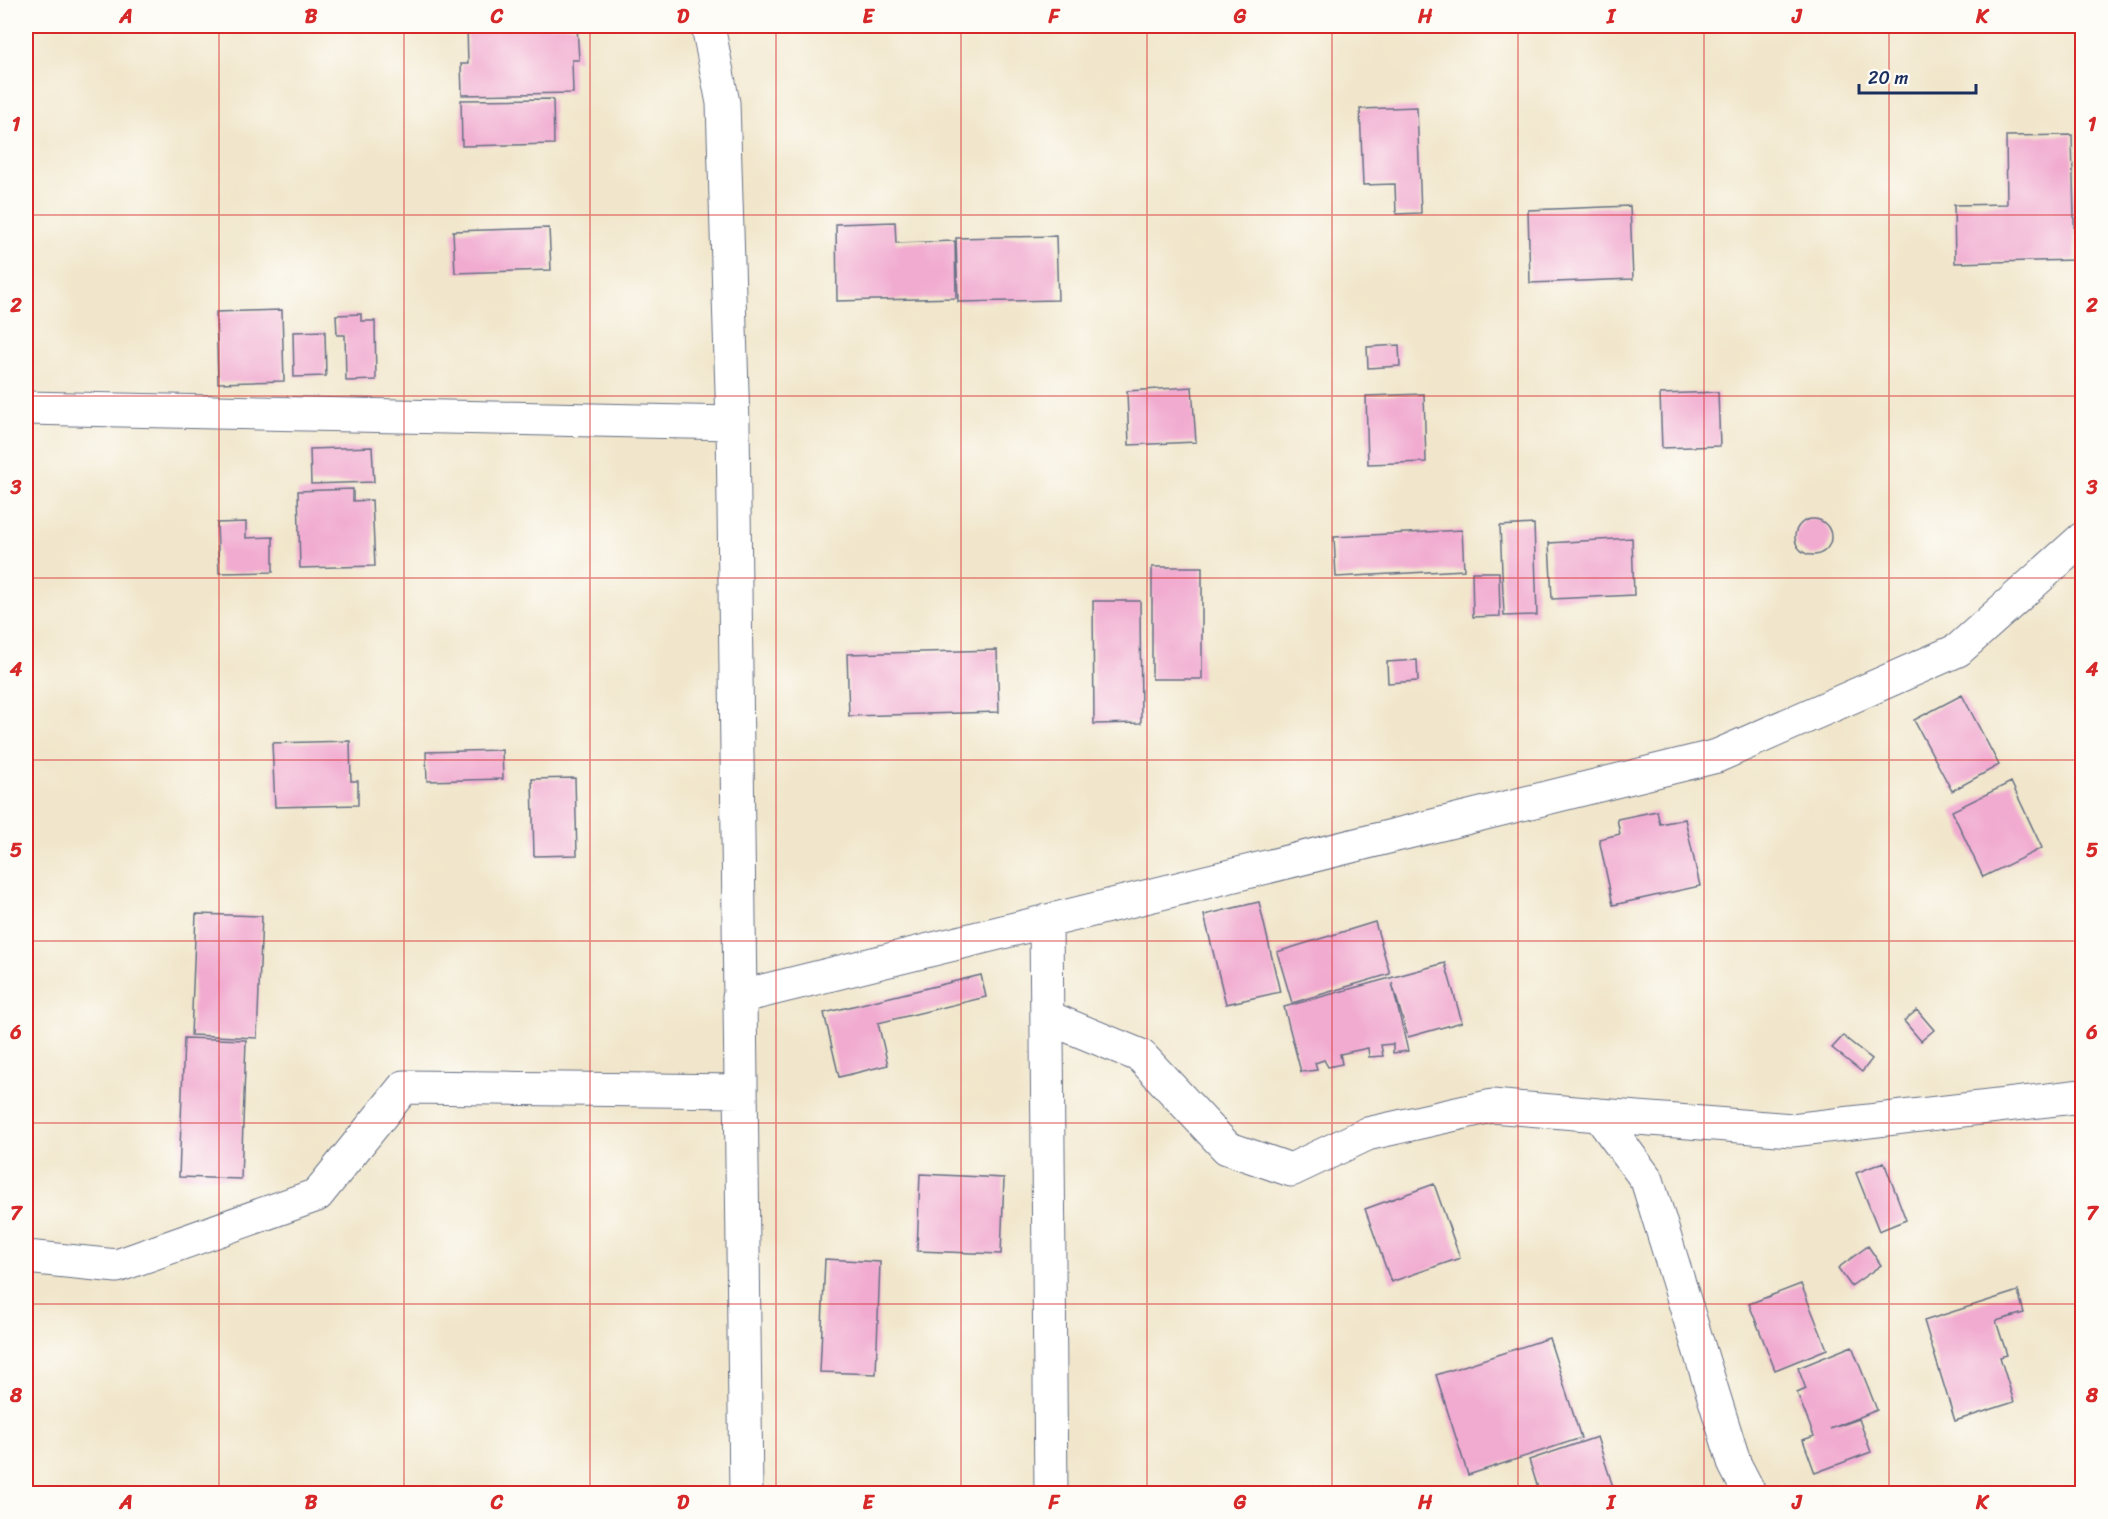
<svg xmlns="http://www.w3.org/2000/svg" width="2108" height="1519" font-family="Sriracha,sans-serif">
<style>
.building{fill:#f1abd0}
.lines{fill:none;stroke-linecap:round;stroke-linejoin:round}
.minor-casing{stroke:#666f84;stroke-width:35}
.minor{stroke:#fff;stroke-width:33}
.grid{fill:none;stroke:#d62828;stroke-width:1.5;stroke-opacity:0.55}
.neatline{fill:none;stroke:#d62828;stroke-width:2}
.grid-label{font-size:20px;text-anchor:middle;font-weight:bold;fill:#d62828}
</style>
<rect width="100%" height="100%" fill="#fdfcf7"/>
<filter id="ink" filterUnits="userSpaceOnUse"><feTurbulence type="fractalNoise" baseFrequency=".0167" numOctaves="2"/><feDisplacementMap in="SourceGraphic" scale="12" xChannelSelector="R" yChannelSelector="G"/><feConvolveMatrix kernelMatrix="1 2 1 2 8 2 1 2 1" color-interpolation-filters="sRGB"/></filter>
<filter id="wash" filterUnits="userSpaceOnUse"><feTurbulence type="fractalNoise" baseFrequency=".008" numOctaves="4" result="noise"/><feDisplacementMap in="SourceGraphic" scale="24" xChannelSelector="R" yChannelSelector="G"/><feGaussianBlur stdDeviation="1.35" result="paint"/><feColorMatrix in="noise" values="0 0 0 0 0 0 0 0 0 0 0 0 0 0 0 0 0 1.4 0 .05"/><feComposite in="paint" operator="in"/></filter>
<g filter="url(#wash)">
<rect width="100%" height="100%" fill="#f1e6cb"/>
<g id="blocks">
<path class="building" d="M467,26H577L579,60H572L573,93L462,95L461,64H468Z
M553,99L554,144L462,146L461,100Z
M1417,107L1421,213L1396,214L1395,184L1363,185L1360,109Z
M2072,135L2075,260L1955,263L1954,205L2007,204L2006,136Z
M1630,206L1633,279L1530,283L1528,210Z
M895,222L896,243L955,241L956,298L837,301L836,224Z
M549,228L551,270L455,273L453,231Z
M1056,236L1058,300L958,302L956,238Z
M282,310L284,381L218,383L216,312Z
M361,314V321H375L376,380L346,381L345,335H337L336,315Z
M325,331L326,376L294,377L293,332Z
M1399,345L1400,366L1368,368L1367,347Z
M1192,387L1196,442L1129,445L1127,391Z
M1718,392L1720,446L1662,448L1660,394Z
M1424,394L1426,462L1368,464L1366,396Z
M372,447L374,482L311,484L310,449Z
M353,489V501L372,500L375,566L300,568L298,491Z
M1795 537a18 18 0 1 1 36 0a18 18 0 1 1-36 0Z
M246,522V538L273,537V572L219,573L217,523Z
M1534,524L1537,615L1504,616L1500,526Z
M1462,530L1464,570L1336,577L1334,537Z
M1632,538L1634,595L1552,599L1549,543Z
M1152,567H1202V679H1152Z
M1472,572H1499L1500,616L1473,617Z
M1093,601H1140L1141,723L1094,724Z
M997,650L999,712L849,716L847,654Z
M1417,660L1418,681L1388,683L1387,662Z
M1962,695L1999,765L1952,791L1914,720Z
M350,741L351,781H358V805L275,807L272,743Z
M502,750L503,779L427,781L426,752Z
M575,778L577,855L534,856L532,779Z
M2011,782L2042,848L1983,877L1952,811Z
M1657,811L1660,824L1685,819L1700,886L1613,905L1599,839L1620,834L1617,819Z
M1259,902L1280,992L1226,1004L1204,915Z
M196,914L262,916L257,1038L191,1035Z
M1375,922L1390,974L1292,1003L1277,952Z
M1445,963L1462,1022L1408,1037L1392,983L1408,1051L1393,1053V1044L1381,1045L1383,1056L1369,1057L1368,1048L1340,1054L1342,1064L1328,1067L1324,1060L1315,1063L1317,1070L1301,1072L1284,1007Z
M981,975L986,997L878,1023L888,1065L839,1077L824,1013Z
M1917,1010L1934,1030L1921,1041L1904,1021Z
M1843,1036L1872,1059L1862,1072L1832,1048Z
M184,1038L246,1040L241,1179L179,1177Z
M1884,1162L1906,1220L1879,1231L1856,1173Z
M920,1174L1004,1178L1001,1254L917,1251Z
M1434,1184L1460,1258L1391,1282L1365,1209Z
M1868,1246L1881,1265L1851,1286L1838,1268Z
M825,1259L880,1262L876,1374L820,1372Z
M1801,1284L1827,1349L1775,1370L1749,1304Z
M2018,1291L2024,1313L1996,1321L2007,1355L2000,1357L2014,1402L1955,1421L1924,1321Z
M1549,1338L1581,1438L1468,1475L1436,1375Z
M1852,1346L1877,1410L1830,1429L1859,1419L1871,1452L1815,1473L1803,1440L1814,1436L1797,1393L1806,1389L1798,1368Z
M1597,1437L1614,1490L1602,1494H1540L1529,1460Z"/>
</g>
</g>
<g filter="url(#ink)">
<use href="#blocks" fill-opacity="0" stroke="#666f84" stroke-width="1.5"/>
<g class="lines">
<g class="minor-casing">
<path id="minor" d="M708,26L723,103L733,423L746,1494
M26,408L733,423
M1046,921L1051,1494
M739,997L1717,756L1958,650L2082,539
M1047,1017L1141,1056L1227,1148L1291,1170L1367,1134L1492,1106L1599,1115L1647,1180L1735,1465L1750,1494
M1599,1115L1792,1130L2082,1096
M26,1257L117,1266L317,1195L404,1087L740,1091"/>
</g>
<use href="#minor" class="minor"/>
</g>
</g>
<path class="grid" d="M219,26V1494M404,26V1494M590,26V1494M776,26V1494M961,26V1494M1147,26V1494M1332,26V1494M1518,26V1494M1704,26V1494M1889,26V1494M26,215H2082M26,396H2082M26,578H2082M26,760H2082M26,941H2082M26,1123H2082M26,1304H2082"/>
<rect width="2108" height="1519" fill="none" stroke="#fdfcf7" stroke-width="66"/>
<path d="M1859 84v9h117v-9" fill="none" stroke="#1b2f5e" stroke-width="3"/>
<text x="1868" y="84" font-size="18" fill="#1b2f5e" stroke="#fdfcf7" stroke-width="4.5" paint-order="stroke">20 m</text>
<rect x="33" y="33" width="2042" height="1453" class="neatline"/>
<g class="grid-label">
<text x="126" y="23">A</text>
<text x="311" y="23">B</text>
<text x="497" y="23">C</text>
<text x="683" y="23">D</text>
<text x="868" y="23">E</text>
<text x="1054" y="23">F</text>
<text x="1240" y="23">G</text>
<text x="1425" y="23">H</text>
<text x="1611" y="23">I</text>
<text x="1797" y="23">J</text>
<text x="1982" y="23">K</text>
<text x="16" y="131">1</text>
<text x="2092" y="131">1</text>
<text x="16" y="312">2</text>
<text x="2092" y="312">2</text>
<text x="16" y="494">3</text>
<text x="2092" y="494">3</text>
<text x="16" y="676">4</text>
<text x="2092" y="676">4</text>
<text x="16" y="857">5</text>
<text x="2092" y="857">5</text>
<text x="16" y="1039">6</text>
<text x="2092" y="1039">6</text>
<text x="16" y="1220">7</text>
<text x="2092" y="1220">7</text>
<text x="16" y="1402">8</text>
<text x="2092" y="1402">8</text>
<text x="126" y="1509">A</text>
<text x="311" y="1509">B</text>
<text x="497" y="1509">C</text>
<text x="683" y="1509">D</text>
<text x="868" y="1509">E</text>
<text x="1054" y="1509">F</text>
<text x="1240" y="1509">G</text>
<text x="1425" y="1509">H</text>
<text x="1611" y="1509">I</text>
<text x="1797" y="1509">J</text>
<text x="1982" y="1509">K</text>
</g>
</svg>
